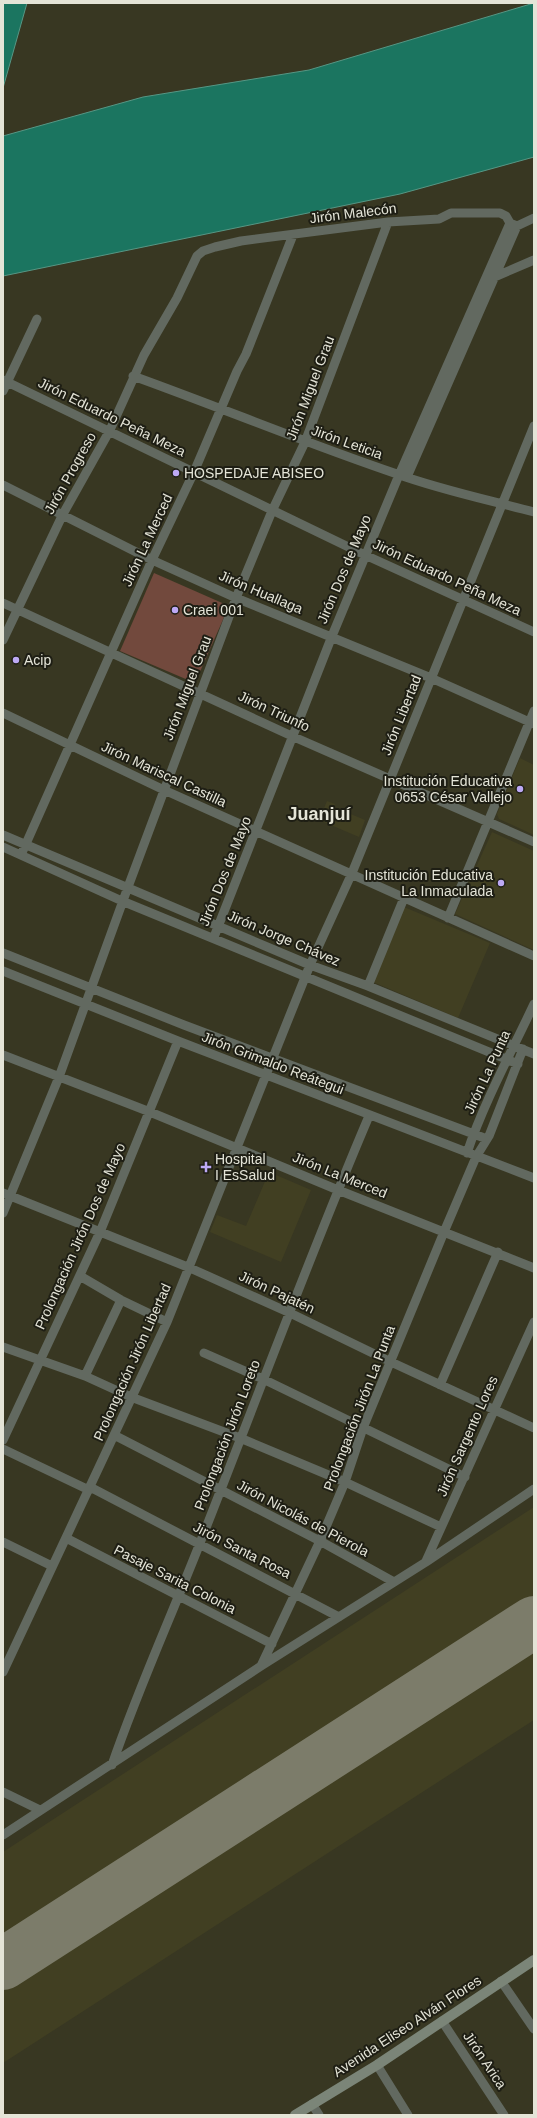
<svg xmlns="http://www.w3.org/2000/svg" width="537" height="2118" font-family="Arial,sans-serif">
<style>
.built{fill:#413f22}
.green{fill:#72493d}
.water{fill:#1b7560;stroke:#579684}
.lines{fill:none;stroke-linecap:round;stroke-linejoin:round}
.runway{stroke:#7c7c6a;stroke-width:52}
.street{stroke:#626960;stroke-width:9}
.secondary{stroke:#7b8578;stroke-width:10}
.poi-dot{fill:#bda9f5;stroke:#1e1e14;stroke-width:1.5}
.labels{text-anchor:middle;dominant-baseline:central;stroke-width:4;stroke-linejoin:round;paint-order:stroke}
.street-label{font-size:14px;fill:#e4e4d7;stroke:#1e1e14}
.poi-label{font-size:14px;fill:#e4e4d7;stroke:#1e1e14;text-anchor:start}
.district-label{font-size:18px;font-weight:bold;fill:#e4e4d7;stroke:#1e1e14}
</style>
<rect width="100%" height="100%" fill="#383722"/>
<path class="built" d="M520,758L534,765V835L499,819L497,814Z
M327,801L335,804L334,807L365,820L359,837L319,820Z
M492,832L534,851V950L455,914Z
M404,907L490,943L458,1018L373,982Z
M269,1172L311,1190L281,1262L210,1232L217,1215L246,1226Z
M534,1507V1720L3,2063V1852Z"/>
<path class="green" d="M154,573L229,606L195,683L120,651Z"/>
<path class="water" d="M3,3H27L3,88Z
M534,3V157L400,194L3,276V136L143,97L309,70Z"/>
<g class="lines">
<path class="runway" d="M3,1964L534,1622"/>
<path class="street" d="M512,224L517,226L534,218
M492,278L534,260
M133,376C222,408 308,444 397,474C441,490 489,500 534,512
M3,380L365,555L534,632
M3,391L37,319
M407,477L517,226
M3,485L152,560L236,598L431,678L534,724
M3,603L294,737L534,842
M3,640L63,514L110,430L144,355L177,298L197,256L203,251L215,247L241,241L388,222L439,219L451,213H500L506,216L510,223
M3,713L164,790L534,956
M3,835L310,965L368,986L534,1054
M3,847L122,901L518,1064
M21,855L152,560L194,472L237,371L246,354L293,235
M448,918L534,711
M214,937L332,636L399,475L510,223
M3,953L184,1025L487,1139
M3,971L178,1041L534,1178
M368,986L404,898
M3,1055L150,1112L338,1190L534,1268
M467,1153C484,1102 511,1053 534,1004
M3,1193L190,1268L290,1313L391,1362L534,1428
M3,1213L59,1077L128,887L236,598L272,511L305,442L388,222
M80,1276L121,1300L167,1322
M3,1347L85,1376L131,1397L240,1438L345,1482L441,1527
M204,1353L263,1379L465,1477
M85,1376L121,1300
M440,1385L498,1252
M114,1435L320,1541L394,1582
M3,1440L100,1232L178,1041
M3,1449L89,1490
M90,1487L339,1617
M66,1538L272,1644
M3,1542L52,1566
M426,1561L534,1322
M261,1666L320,1541L345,1482L363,1428L444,1232L476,1157L489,1136L523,1049
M3,1672L167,1322L310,965L352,873L534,426
M112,1765C138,1689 171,1617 200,1543C256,1401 309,1257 369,1116
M3,1792L40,1810
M3,1835L261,1666L426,1562L534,1489
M501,1981L534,2029
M442,2021L504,2115
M377,2065L408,2115
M312,2104L319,2115"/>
<path class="secondary" d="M295,2115L377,2065L534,1960"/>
</g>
<g class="poi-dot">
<circle cx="176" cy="473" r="4"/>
<circle cx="175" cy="610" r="4"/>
<circle cx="16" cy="660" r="4"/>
<circle cx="520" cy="789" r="4"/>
<circle cx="501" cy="883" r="4"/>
<path d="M204 1161h4v4h4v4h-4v4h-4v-4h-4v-4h4z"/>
</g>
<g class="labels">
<g class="street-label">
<text transform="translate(353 213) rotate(-7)">Jirón Malecón</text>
<text transform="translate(310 388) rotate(-69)">Jirón Miguel Grau</text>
<text transform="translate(112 417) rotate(26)">Jirón Eduardo Peña Meza</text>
<text transform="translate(347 442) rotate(20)">Jirón Leticia</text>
<text transform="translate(70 473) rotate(-61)">Jirón Progreso</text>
<text transform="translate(147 540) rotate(-65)">Jirón La Merced</text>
<text transform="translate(344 569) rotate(-67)">Jirón Dos de Mayo</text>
<text transform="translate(447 577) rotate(25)">Jirón Eduardo Peña Meza</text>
<text transform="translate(261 592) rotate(23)">Jirón Huallaga</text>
<text transform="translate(187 688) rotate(-69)">Jirón Miguel Grau</text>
<text transform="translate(274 711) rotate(25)">Jirón Triunfo</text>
<text transform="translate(401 715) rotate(-68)">Jirón Libertad</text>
<text transform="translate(164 774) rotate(25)">Jirón Mariscal Castilla</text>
<text transform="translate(225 871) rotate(-68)">Jirón Dos de Mayo</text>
<text transform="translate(284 938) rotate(23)">Jirón Jorge Chávez</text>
<text transform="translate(273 1063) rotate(21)">Jirón Grimaldo Reátegui</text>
<text transform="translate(487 1072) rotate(-65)">Jirón La Punta</text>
<text transform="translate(340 1175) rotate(22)">Jirón La Merced</text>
<text transform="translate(80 1236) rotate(-66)">Prolongación Jirón Dos de Mayo</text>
<text transform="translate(277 1292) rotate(25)">Jirón Pajatén</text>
<text transform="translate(132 1362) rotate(-66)">Prolongación Jirón Libertad</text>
<text transform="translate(359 1408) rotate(-69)">Prolongación Jirón La Punta</text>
<text transform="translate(227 1435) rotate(-69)">Prolongación Jirón Loreto</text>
<text transform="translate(467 1436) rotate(-66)">Jirón Sargento Lores</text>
<text transform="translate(303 1518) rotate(28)">Jirón Nicolás de Pierola</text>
<text transform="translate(242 1550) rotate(27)">Jirón Santa Rosa</text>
<text transform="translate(175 1579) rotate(27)">Pasaje Sarita Colonia</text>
<text transform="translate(407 2026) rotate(-33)">Avenida Eliseo Alván Flores</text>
<text transform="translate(485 2060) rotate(56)">Jirón Arica</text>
</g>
<g class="poi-label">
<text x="184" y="473">HOSPEDAJE ABISEO</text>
<text x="183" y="610">Craei 001</text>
<text x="24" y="660">Acip</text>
<text x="512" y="781" text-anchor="end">Institución Educativa<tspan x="512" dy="16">0653 César Vallejo</tspan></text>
<text x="493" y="875" text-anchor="end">Institución Educativa<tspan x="493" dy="16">La Inmaculada</tspan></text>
<text x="215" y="1159">Hospital<tspan x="215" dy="16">I EsSalud</tspan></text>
</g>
<g class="district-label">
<text x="319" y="814">Juanjuí</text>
</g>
</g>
<rect width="537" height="2118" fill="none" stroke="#e4e4d7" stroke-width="8"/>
</svg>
